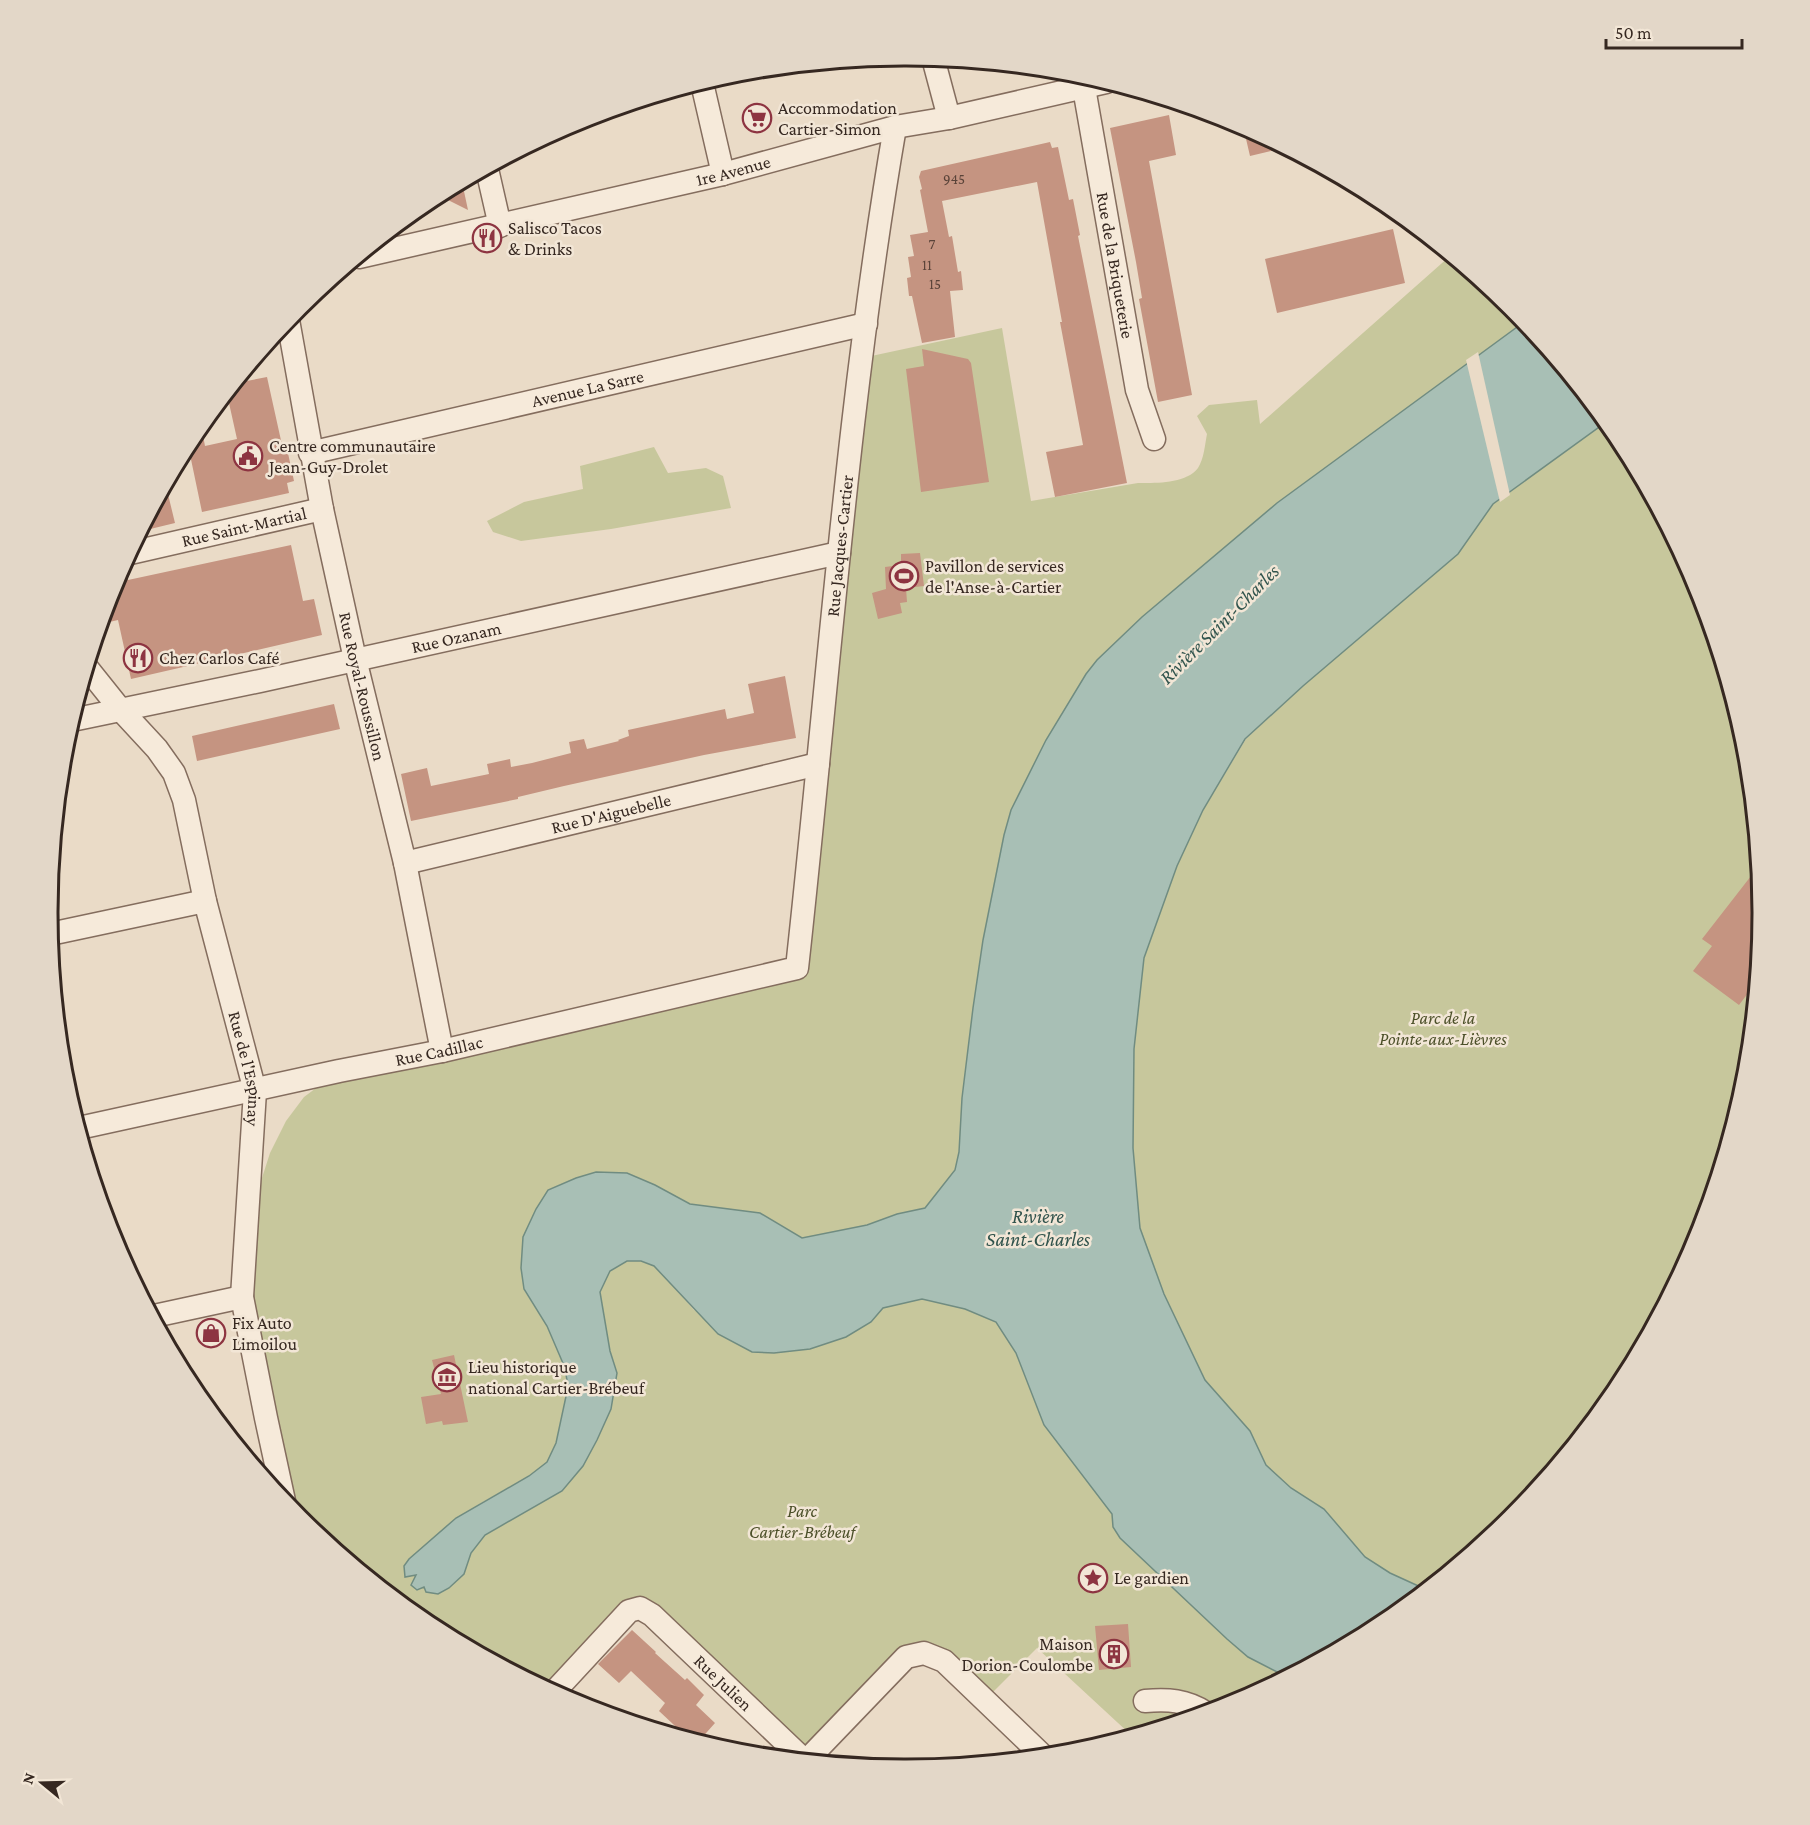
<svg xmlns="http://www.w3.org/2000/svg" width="1810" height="1825" font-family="'Crimson Pro',serif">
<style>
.green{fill:#c7c79c}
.water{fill:#a8bfb5;stroke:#708c81;stroke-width:1.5}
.pier{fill:#eadbc7}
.building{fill:#c59481}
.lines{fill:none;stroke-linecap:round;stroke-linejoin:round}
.minor-casing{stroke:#846d5e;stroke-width:25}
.minor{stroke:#f6eada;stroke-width:22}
.labels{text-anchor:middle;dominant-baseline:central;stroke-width:5;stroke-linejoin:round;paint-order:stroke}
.number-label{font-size:15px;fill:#5a4339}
.poi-label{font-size:18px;fill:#362821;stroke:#f2e6d6;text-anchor:start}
.street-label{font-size:18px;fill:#362821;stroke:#f2e6d6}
.park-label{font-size:18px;font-style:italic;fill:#4c5029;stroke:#f2e6d6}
.water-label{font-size:20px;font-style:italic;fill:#31544d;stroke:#f2e6d6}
.rim{fill:none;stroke:#362821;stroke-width:3}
</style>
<rect width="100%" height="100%" fill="#eadbc7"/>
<path class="green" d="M1450,256L1511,307L1524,322L1277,503L1142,617L1097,660L1086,674L1011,810L1004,835L983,940L973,1008L962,1098L959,1152L955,1170L925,1208L897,1214L867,1225L802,1238L760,1213L690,1204L655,1185L627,1173L596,1172L576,1178L548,1190L524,1290L547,1326L565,1368L568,1387L556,1443L547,1462L529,1476L481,1503L416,1574L426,1592L438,1594L449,1588L464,1574L471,1553L485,1535L562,1491L583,1466L597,1440L611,1409L617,1373L610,1351L600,1292L610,1271L627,1261H641L654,1266L666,1277L694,1310L810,1349L846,1337L871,1322L883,1308L922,1299L965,1309L996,1322L1016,1353L1044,1425L1112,1514L1113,1527L1126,1543L1248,1657L1285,1676L1233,1704L1131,1735L1037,1648L985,1700L924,1653L807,1760L640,1608L554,1692L429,1625L299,1518L284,1501L242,1297L247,1225L270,1153L286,1121L304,1097L339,1071L797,968L862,358L1002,328L1031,501L1138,483C1155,483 1186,484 1198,468C1204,459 1205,444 1207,434L1197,416L1209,405L1257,400L1260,424Z
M1606,422L1618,437L1697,585L1746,746L1762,913L1745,1080L1697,1241L1617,1389L1511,1519L1425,1589L1390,1573L1365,1557L1324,1509L1291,1488L1266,1465L1250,1431L1205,1380L1164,1294L1140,1228L1133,1148L1134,1049L1144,958L1177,866L1203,810L1246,739L1303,686L1458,554L1493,504Z
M654,447L668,473L706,468L723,476L731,508L611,529L521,541L493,532L487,521L524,502L583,489L580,466Z"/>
<path class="water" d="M1524,322L1606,422L1493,504L1458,554L1303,686L1245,739L1203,810L1177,866L1144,958L1134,1049L1133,1148L1140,1228L1164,1294L1205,1380L1250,1431L1266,1465L1291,1488L1324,1509L1365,1557L1390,1573L1425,1589L1381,1625L1285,1676L1248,1657L1227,1639L1120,1538L1113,1527L1112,1514L1044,1425L1016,1353L996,1322L965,1309L922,1299L883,1308L871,1322L846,1337L810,1349L774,1353L752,1352L718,1334L654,1266L641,1261H627L610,1271L600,1292L610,1351L617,1373L611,1409L597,1440L583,1466L562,1491L485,1535L471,1553L464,1574L449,1588L438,1594L426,1592L424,1587L417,1590L411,1585L416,1575L405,1577L404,1566L409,1559L456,1518L529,1476L547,1462L556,1443L568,1387L565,1368L547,1326L524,1289L521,1268L523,1237L536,1209L548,1190L576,1178L596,1172L627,1173L655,1185L690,1204L760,1213L802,1238L867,1225L897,1214L925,1208L955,1170L959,1152L962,1098L973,1008L983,940L1004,835L1011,810L1046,740L1086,674L1097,660L1142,617L1277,503Z"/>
<path class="pier" d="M1478,352L1510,495L1500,502L1466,360Z"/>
<path class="building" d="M1169,115L1176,155L1149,161L1192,395L1158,402L1139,299L1142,298L1136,262L1110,128Z
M1243,126L1258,134L1284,148L1250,156Z
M1050,142L1052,148L1058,147L1069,200L1073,199L1080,235L1078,236L1127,483L1055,497L1046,452L1083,445L1060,322H1062L1037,182L942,201L949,237L952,236L958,272L961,271L963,290L950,291L955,337L922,343L912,296H909L907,278L911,277L908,257L914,256L910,235L928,232L920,190L922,189L919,177L921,171Z
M462,182L468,210L438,195Z
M1393,229L1405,283L1277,313L1265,259Z
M922,349L968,359L971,363L989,482L921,492L906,369L924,366Z
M267,377L282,445L286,444L294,481L287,483L289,493L202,512L188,445L201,425L205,446L237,439L227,394L236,383Z
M166,486L175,523L142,531Z
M291,545L303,601L314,599L322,635L131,679L118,620L101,624L115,581L128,578V580Z
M920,553L924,586L906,588L907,602L900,603L902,613L878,619L872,593L886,589L885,567L901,565V554Z
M785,676L796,738L704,755L564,786L518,797V799L411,821L401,774L427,768L431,786L489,774L487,764L510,759L511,767L532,763L571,753L569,742L584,739L587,749L619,741L618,740L629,736L628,730L725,709L727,719L754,713L748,684Z
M334,704L340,729L197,761L192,736Z
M1758,867L1762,913L1755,984L1739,1005L1693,971L1712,946L1702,939Z
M454,1355L468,1422L443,1425L442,1421L426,1424L421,1397L441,1394L432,1360Z
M1128,1624L1131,1667L1099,1670L1095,1626Z
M632,1630L656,1652L655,1653L685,1680L687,1678L704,1695L696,1705L715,1723L699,1741L688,1738L659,1711L665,1703L631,1671L619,1683L598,1664Z"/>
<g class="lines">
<g class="minor-casing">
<g id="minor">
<path d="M933,58L949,118"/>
<path d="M702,83L723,174"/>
<path id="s1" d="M1084,88L1137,390L1154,439"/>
<path d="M487,169L500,226"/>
<path id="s2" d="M359,257L723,174L895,127L949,118L1106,82"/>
<path id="s3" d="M288,320L322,509L355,659L405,863L442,1051"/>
<path id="s4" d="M310,453L866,324"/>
<path id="s5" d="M130,553L322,509"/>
<path id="s6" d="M88,669L120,709L157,749L174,773L184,800L205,901L255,1091L242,1297L266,1418L284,1501"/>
<path id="s7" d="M72,720L260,681L839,553"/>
<path id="s8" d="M405,863L818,764"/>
<path d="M50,934L205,901"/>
<path id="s9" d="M79,1128L339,1071L442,1051L797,968C828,687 847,405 895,127"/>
<path d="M154,1316L242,1297"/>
<path id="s10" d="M554,1692L629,1611L640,1608L652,1615L803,1759"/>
<path d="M1145,1701C1168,1699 1186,1700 1206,1713"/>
<path d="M807,1760L906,1657L924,1653L944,1661L1043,1756"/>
</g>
</g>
<use href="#minor" class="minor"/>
</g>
<defs>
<g id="supermarket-ring" transform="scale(1.5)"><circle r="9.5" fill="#f2e6d6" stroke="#8d3441" stroke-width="1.5"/><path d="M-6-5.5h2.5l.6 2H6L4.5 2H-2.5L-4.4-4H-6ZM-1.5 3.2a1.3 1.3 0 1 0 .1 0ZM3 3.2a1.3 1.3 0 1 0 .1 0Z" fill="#8d3441"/></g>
<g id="restaurant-ring" transform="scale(1.5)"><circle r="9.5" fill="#f2e6d6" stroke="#8d3441" stroke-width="1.5"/><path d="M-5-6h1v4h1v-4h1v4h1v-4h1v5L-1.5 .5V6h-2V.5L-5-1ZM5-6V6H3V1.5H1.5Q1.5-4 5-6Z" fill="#8d3441"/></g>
<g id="civic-ring" transform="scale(1.5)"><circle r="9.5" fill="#f2e6d6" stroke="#8d3441" stroke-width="1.5"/><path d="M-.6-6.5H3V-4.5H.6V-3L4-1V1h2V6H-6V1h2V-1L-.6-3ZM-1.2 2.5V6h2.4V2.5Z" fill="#8d3441"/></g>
<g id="stadium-ring" transform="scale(1.5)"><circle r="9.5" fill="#f2e6d6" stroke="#8d3441" stroke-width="1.5"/><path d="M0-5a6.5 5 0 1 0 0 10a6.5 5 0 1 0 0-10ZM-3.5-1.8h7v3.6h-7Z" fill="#8d3441"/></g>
<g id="shop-ring" transform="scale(1.5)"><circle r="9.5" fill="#f2e6d6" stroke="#8d3441" stroke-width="1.5"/><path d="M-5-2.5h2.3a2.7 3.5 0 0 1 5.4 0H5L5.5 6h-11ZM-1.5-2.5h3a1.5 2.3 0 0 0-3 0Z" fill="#8d3441"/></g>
<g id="museum-ring" transform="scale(1.5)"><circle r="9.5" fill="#f2e6d6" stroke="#8d3441" stroke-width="1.5"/><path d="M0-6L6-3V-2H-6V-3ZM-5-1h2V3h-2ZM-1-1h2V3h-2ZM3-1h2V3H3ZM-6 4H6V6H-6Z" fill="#8d3441"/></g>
<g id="sight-ring" transform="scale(1.5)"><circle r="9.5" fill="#f2e6d6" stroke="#8d3441" stroke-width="1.5"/><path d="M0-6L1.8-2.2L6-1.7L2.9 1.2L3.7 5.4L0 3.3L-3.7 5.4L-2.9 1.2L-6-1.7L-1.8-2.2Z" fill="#8d3441"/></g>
<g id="building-ring" transform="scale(1.5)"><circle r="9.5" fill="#f2e6d6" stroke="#8d3441" stroke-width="1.5"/><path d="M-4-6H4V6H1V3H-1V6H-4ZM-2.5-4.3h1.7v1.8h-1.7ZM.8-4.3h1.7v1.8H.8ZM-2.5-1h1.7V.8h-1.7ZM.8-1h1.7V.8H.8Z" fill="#8d3441"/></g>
</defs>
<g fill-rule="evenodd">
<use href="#supermarket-ring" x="757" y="118"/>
<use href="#restaurant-ring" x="487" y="238"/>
<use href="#civic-ring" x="248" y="456"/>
<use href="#stadium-ring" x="904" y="576"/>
<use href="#restaurant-ring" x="138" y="658"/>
<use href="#shop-ring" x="211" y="1333"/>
<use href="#museum-ring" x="447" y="1377"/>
<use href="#sight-ring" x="1093" y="1578"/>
<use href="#building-ring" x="1114" y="1654"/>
</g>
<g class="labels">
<g class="number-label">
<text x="954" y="179">945</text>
<text x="932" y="244">7</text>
<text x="927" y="265">11</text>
<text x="935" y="284">15</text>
</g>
<g class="poi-label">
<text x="778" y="108">Accommodation<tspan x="778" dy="21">Cartier-Simon</tspan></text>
<text x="508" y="228">Salisco Tacos<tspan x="508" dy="21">&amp; Drinks</tspan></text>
<text x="269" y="446">Centre communautaire<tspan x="269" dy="21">Jean-Guy-Drolet</tspan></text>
<text x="925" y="566">Pavillon de services<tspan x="925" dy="21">de l'Anse-à-Cartier</tspan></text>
<text x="159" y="658">Chez Carlos Café</text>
<text x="232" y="1323">Fix Auto<tspan x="232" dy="21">Limoilou</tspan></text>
<text x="468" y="1367">Lieu historique<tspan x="468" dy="21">national Cartier-Brébeuf</tspan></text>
<text x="1114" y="1578">Le gardien</text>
<text x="1093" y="1644" text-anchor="end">Maison<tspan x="1093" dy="21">Dorion-Coulombe</tspan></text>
</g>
<g class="street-label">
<text stroke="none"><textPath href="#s2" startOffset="384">1re Avenue</textPath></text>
<text stroke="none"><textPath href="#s1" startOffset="180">Rue de la Briqueterie</textPath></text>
<text stroke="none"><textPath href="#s4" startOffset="285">Avenue La Sarre</textPath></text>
<text stroke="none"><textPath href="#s5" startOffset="117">Rue Saint-Martial</textPath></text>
<text stroke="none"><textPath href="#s9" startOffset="1160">Rue Jacques-Cartier</textPath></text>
<text stroke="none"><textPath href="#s7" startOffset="393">Rue Ozanam</textPath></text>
<text stroke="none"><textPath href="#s3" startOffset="374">Rue Royal-Roussillon</textPath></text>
<text stroke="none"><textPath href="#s8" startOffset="212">Rue D'Aiguebelle</textPath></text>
<text stroke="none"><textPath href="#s9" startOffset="368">Rue Cadillac</textPath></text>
<text stroke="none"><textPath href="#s6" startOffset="440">Rue de l'Espinay</textPath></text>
<text stroke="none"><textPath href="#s10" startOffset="234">Rue Julien</textPath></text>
</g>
<g class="park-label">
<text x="1443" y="1018">Parc de la<tspan x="1443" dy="21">Pointe-aux-Lièvres</tspan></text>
<text x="802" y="1511">Parc<tspan x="802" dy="21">Cartier-Brébeuf</tspan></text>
</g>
<g class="water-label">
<text transform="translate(1219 624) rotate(-45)">Rivière Saint-Charles</text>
<text x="1038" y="1216">Rivière<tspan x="1038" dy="23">Saint-Charles</tspan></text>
</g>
</g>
<path d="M0 0H1810V1825H0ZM904 66H906A846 846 0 0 1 1752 912V913A846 846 0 0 1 906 1759H904A846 846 0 0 1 58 913V912A846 846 0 0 1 904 66Z" fill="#e3d7c8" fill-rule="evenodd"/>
<path class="rim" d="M904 66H906A846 846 0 0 1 1752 912V913A846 846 0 0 1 906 1759H904A846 846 0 0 1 58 913V912A846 846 0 0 1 904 66Z"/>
<g transform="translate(42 1783) rotate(289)" stroke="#f2e6d6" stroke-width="4.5" paint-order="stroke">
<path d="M0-4.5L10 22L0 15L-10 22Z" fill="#362821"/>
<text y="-9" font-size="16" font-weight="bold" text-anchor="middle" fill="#362821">N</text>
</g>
<path d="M1606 39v9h136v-9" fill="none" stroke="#362821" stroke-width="3"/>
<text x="1615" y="39" font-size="18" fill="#362821" stroke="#f2e6d6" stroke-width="4.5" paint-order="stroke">50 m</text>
</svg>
